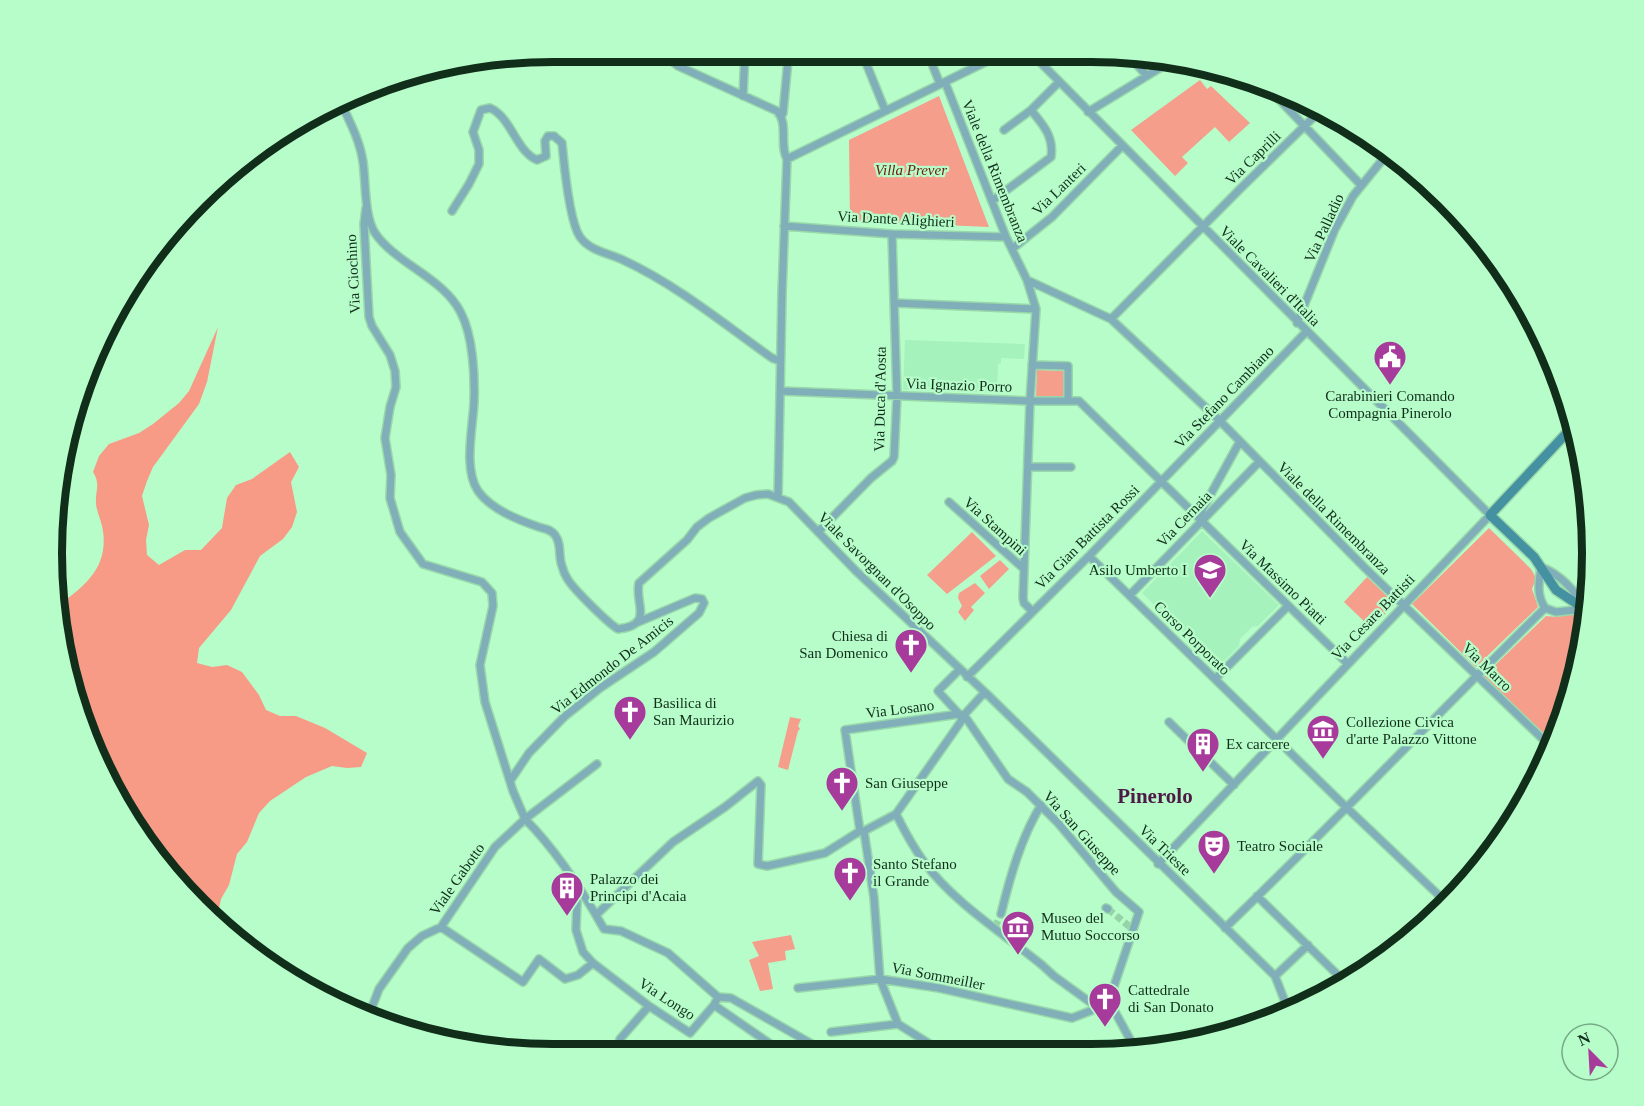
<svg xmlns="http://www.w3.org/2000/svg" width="1644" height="1106" font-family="'Times New Roman',serif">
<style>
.built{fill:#a6f2bc}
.green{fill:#f49e8b}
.forest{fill:#f79a86}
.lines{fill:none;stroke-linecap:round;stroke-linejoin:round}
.street-tunnel{stroke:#96d4a7;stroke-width:7;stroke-dasharray:7 3.5;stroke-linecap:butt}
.street-casing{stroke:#99d8aa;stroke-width:10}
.secondary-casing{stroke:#99d8aa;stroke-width:12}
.street{stroke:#80afb9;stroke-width:7}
.secondary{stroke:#4491a1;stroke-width:9}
.labels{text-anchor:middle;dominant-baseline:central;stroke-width:4.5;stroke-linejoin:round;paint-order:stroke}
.street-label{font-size:15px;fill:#112e1b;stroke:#b7fdca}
.park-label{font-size:15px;font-style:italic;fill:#6c1b0c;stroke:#b7fdca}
.poi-label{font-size:15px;fill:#112e1b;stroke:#b7fdca;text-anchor:start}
.district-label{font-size:21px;font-weight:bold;fill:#4d1946;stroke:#b7fdca}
.rim{fill:none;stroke:#112e1b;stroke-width:8}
</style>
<rect width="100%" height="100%" fill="#b7fdca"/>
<path class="built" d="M905,340L1025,344L1024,359L1001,358V363L998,364L997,393L903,390Z
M1202,531L1279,605L1258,626L1252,627L1240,639L1239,646L1218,667L1142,593Z"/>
<path class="green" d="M1200,80L1207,89L1211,86L1250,123L1229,142L1215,127L1182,157L1188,163L1175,176L1131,130Z
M939,96L989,227L850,221L849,140Z
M1037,370L1066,371V398L1036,397Z
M1489,528L1531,569L1536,578L1532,589L1538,607L1476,667L1412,604Z
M972,532L996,556L947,594L927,575Z
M1000,560L1009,569L989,589L980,576Z
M1367,577L1395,604L1371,628L1344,602Z
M975,583L985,593L971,607L974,610L965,621L958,612L962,606L958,598L959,593Z
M1567,615H1575L1587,624L1566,715L1554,743L1484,676L1546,616L1557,617Z
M790,717L801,719L798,726L800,729L798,731L788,770L778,767Z
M791,935L795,949L785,951L786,960L768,963L773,989L760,991L749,960L759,956L752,942Z"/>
<path class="forest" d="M218,327L207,382L199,404L153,467L147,481L142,496L149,525L146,540L147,555L159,565L185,550H201L222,528L227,498L236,485L252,479L290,452L299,467L291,482L297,512L292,527L283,539L260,556L231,610L199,648L197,663L212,667L227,665L242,672L259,695L266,710L280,716H296L325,728L367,753L361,767L347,768L332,766L306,777L270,801L259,813L247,842L237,854L229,885L221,899L216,923L118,804L68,683L60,604C87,585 108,566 103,531C102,522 97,513 96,504C95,490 101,485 93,472L99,456L109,444L139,433L153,424L179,403L189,391Z"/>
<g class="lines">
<path class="street-tunnel" d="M1108,909L1130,927
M995,927L1001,914"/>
<g class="street-casing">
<path id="street" d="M667,52L672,61L678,66L777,111C789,124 779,145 787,159L782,294L778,497
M862,53L885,110
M928,54L940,84
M1032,54L1490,515L1158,864
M1128,55L1147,76
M945,82L1006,237L1027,280L1036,309L1030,401L1023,598L1024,603L1032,611
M1269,89L1361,185
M743,96L745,52
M341,103C350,122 360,141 363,162C366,182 364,216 375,233C396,264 444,278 461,313C473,336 475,376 474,402C473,427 463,469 478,491C491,509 516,519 536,526C543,529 550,528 555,535C562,544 558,556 562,566C563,570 565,575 567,578C572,588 609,624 618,629C655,625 634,603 639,583L687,540L697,527L709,518L745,498L756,495L768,494L789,502L856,571L990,697L1275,976L1289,1012
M1088,112L1173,60
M781,117L783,113L788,60
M1004,130L1031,110
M787,159L1002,54
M992,201L1051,157C1054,136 1043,125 1031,110L1059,82
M366,208L364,224L369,317L372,326L390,355L395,371L396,387L390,407L385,438L391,475L390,498L400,532L423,564L482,582L492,593L493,606L480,665L485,702L513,791L525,819L495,847L441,927L422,936L408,948L379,989L369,1015
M452,211L469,184L479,164V150L473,132L481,110L490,108C511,117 516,151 537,160L546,156L545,141L548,136H554L562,143C564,164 569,221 580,237C590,251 608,253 623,260C677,285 724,324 772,358L780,361
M784,226L892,234L1006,237
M1012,249L1052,217L1122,146
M1027,280L1111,319L1219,420L1365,568L1551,747
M894,303L1036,309
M1111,319L1242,187L1322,109
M1297,323L1335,229L1353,196L1388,153
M780,391L1030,401H1068V366L1032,365
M1068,401H1079L1347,663
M1028,467H1071
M949,502L1024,569
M1201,521L1202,510L1239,443
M818,532L871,478L892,461L894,457L897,396L892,234
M1089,556L1347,808L1448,904
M1541,567C1561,575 1575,590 1585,609L1556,612L1545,608C1536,594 1539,582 1541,567Z
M1130,595L1259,462
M959,670L938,691L959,714L964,715L984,693
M967,677L1089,556L1306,332
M1215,679L1288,606
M964,715L1008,779L1027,792L1058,823L1116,892L1139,912L1109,1001
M1169,722L1234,785
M597,764L525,819C557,851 582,890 604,929L621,931L668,953L718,997L731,998L826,1052
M510,781L529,753L564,717L600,688L654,652L699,613L704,603L702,599L695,598L636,623
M896,814C904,830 913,847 924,862C952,901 1005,935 1042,965L1054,976L1098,1008
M860,831L845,730L959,714L962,720L896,814L864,831
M864,831L874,898L880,979L898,1024
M575,885L577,902L576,930L583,952L593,963L649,1006L690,1033L714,1005L718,997
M1257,896L1346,983
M1106,908L1108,909
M1001,914C1010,877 1021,838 1041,805
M596,915L673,842L725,807L758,781L761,785L758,864L767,866L825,853L860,831
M441,927L523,982L539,959L565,979L578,975L593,963
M1225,928C1334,823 1438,713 1545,608
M1275,976L1308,945
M798,988L880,979L939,988L1072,1018L1098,1008L1109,1001
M1109,1001L1137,1052
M714,1005L782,1052
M831,1032L898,1024L944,1053
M630,1051L620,1039L649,1006"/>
</g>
<g class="secondary-casing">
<path id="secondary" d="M1576,423L1490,515L1534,557L1556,590L1589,612"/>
</g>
<use href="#street" class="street"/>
<use href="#secondary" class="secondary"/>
</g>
<defs>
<g id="civic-pin" transform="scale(1.725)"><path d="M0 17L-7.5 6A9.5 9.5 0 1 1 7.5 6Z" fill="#a73b9b" stroke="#b7fdca"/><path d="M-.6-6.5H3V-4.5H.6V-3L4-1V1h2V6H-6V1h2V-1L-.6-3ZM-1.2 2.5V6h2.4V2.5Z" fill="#fff"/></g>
<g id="school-pin" transform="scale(1.725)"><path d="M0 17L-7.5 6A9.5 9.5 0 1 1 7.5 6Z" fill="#a73b9b" stroke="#b7fdca"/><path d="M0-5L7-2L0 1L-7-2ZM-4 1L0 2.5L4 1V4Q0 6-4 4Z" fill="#fff"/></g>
<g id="church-pin" transform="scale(1.725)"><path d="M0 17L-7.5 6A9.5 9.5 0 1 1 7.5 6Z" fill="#a73b9b" stroke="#b7fdca"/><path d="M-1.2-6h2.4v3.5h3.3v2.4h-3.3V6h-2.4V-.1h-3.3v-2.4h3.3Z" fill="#fff"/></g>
<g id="museum-pin" transform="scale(1.725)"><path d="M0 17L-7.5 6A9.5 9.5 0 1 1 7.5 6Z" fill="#a73b9b" stroke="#b7fdca"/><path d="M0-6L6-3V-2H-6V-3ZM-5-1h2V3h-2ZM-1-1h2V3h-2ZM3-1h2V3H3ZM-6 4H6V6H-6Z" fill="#fff"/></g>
<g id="building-pin" transform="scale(1.725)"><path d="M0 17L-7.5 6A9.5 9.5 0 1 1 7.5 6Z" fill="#a73b9b" stroke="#b7fdca"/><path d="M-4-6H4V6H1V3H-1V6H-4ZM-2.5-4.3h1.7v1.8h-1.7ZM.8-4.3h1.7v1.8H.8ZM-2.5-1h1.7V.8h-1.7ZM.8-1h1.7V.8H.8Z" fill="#fff"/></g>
<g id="theatre-pin" transform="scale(1.725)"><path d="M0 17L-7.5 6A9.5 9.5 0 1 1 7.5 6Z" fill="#a73b9b" stroke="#b7fdca"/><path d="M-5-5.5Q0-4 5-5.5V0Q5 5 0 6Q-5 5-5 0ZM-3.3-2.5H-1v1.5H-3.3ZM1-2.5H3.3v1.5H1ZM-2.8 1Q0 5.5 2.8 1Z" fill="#fff"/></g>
</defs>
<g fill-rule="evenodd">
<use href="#civic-pin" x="1390" y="357"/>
<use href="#school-pin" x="1210" y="570"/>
<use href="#church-pin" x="911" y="645"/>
<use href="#church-pin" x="630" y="712"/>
<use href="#museum-pin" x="1323" y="731"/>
<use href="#building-pin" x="1203" y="744"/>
<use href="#church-pin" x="842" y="783"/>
<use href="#theatre-pin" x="1214" y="846"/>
<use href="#church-pin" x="850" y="873"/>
<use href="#building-pin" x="567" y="888"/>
<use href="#museum-pin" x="1018" y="927"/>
<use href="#church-pin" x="1105" y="999"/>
</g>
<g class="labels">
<g class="street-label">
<text transform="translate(1253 158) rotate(-44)">Via Caprilli</text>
<text transform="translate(995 171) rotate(68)">Viale della Rimembranza</text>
<text transform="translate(1059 189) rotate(-44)">Via Lanteri</text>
<text transform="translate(896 219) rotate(3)">Via Dante Alighieri</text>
<text transform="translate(1324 228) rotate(-65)">Via Palladio</text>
<text transform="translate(353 274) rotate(-93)">Via Ciochino</text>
<text transform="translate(1270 276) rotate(45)">Viale Cavalieri d'Italia</text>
<text transform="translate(959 385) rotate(2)">Via Ignazio Porro</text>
<text transform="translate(1224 397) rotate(-46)">Via Stefano Cambiano</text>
<text transform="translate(880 399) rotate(-89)">Via Duca d'Aosta</text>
<text transform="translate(1334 518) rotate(45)">Viale della Rimembranza</text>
<text transform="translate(1184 519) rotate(-46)">Via Cernaia</text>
<text transform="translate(995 526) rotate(42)">Via Stampini</text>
<text transform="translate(1087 537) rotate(-45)">Via Gian Battista Rossi</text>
<text transform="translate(877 571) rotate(45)">Viale Savorgnan d'Osoppo</text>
<text transform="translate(1283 582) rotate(44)">Via Massimo Piatti</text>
<text transform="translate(1373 617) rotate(-46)">Via Cesare Battisti</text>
<text transform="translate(1192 638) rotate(44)">Corso Porporato</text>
<text transform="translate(612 665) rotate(-38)">Via Edmondo De Amicis</text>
<text transform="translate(1487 667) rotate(44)">Via Marro</text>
<text transform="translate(900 709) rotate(-7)">Via Losano</text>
<text transform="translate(1082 833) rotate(48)">Via San Giuseppe</text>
<text transform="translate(1165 850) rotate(44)">Via Trieste</text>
<text transform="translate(457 879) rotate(-55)">Viale Gabotto</text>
<text transform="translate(938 976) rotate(11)">Via Sommeiller</text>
<text transform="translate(667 999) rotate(33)">Via Longo</text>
</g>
<g class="park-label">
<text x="911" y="170">Villa Prever</text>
</g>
<g class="poi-label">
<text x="1390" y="396" text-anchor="middle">Carabinieri Comando<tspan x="1390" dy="17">Compagnia Pinerolo</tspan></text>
<text x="1187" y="570" text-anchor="end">Asilo Umberto I</text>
<text x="888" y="636" text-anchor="end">Chiesa di<tspan x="888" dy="17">San Domenico</tspan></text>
<text x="653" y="703">Basilica di<tspan x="653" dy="17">San Maurizio</tspan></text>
<text x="1346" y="722">Collezione Civica<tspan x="1346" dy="17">d'arte Palazzo Vittone</tspan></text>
<text x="1226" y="744">Ex carcere</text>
<text x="865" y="783">San Giuseppe</text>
<text x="1237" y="846">Teatro Sociale</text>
<text x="873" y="864">Santo Stefano<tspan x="873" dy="17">il Grande</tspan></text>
<text x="590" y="879">Palazzo dei<tspan x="590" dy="17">Principi d'Acaia</tspan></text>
<text x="1041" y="918">Museo del<tspan x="1041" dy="17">Mutuo Soccorso</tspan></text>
<text x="1128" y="990">Cattedrale<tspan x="1128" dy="17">di San Donato</tspan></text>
</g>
<g class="district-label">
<text x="1155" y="796">Pinerolo</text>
</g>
</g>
<path d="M0 0H1644V1106H0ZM553 62H1091A491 491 0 0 1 1582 553V553A491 491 0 0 1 1091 1044H553A491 491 0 0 1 62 553V553A491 491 0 0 1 553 62Z" fill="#b7fdca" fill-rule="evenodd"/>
<path class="rim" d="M553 62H1091A491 491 0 0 1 1582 553V553A491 491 0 0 1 1091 1044H553A491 491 0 0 1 62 553V553A491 491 0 0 1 553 62Z"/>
<g transform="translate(1590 1052) rotate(336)"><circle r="28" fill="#b7fdca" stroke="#75aa84" stroke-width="1.5"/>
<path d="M0-4.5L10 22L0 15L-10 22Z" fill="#a73b9b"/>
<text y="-9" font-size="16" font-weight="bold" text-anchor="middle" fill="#112e1b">N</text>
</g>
</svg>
